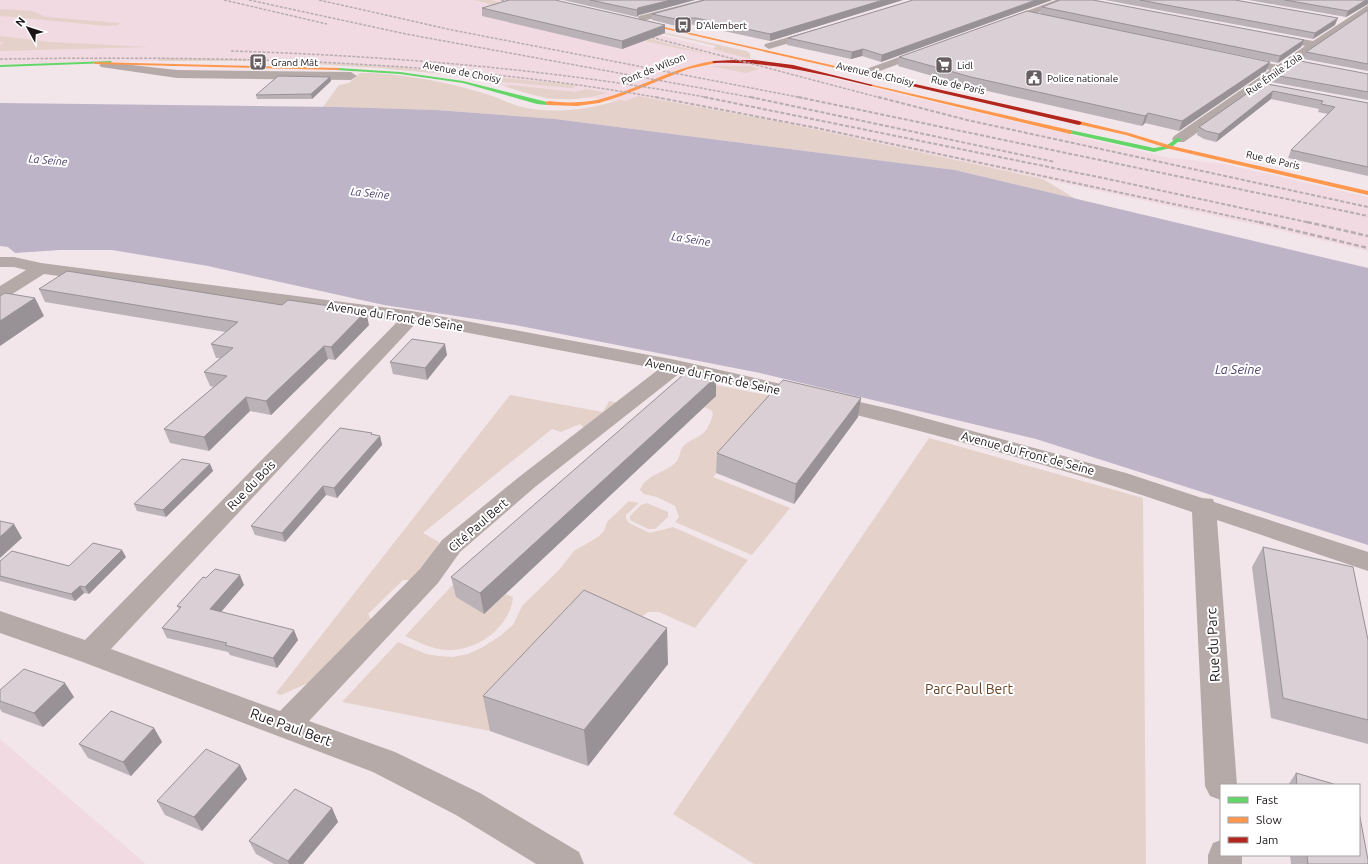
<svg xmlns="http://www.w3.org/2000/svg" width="1368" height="864" font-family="Ubuntu,sans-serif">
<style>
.built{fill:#f1dae1}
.green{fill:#e4d1ca}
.water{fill:#bdb4c8}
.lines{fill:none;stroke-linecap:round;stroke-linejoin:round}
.street{fill:#b6aaa9;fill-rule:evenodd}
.fast{fill:#63d668;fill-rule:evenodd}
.slow{fill:#ff974d;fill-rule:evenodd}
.jam{fill:#b3261e;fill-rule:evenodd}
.rail-far2{stroke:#b7adae;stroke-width:1.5;stroke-dasharray:3 1.5;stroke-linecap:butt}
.rail-far1{stroke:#b7adae;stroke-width:2;stroke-dasharray:4 2;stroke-linecap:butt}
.rail{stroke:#b7adae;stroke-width:2.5;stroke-dasharray:5 2.5;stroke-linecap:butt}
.wall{fill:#bbb2b7}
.shaded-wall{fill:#989195}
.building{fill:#d9cfd5;stroke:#989195}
.labels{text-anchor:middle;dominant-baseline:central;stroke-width:4;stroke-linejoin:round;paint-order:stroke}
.far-poi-label{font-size:10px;fill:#1c1417;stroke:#fff;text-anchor:start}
.far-street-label{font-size:10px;fill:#1c1417;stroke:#fff}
.far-water-label{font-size:11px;font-style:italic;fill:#4e406b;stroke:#fff}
.street-label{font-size:12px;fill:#1c1417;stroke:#fff}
.water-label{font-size:13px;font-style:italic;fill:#4e406b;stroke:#fff}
.near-street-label{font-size:14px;fill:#1c1417;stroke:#fff}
.near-park-label{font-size:14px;fill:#6a4225;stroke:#fff}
</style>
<rect width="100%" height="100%" fill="#f2e6ea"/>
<path class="built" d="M0,0H514L710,47L806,72L1165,157L1225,164L1368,197V251L1257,225L881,144L589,110L615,102L593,98L547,99L467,76L381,68L266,61H139L0,64Z
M0,739L146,864H0Z"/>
<path class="green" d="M475,0H491L625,32L714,56L543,19Z
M526,1L746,51L750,53V59L713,49L716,46Z
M0,9L32,11L46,17L120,23L118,25L106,26L14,17L0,16Z
M0,36L51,42L149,47L0,51V45L3,43L0,42Z
M161,58L256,60L386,66L576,85L572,88L481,80L443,74L381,68L266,61H157Z
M711,66H750L759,69L745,73Z
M360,73C395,72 453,83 486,94C500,98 513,106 527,108C558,114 590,109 620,100L625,101L638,96L780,122L1043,179L1076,199L955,170L555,119L436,110L323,107L339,85L349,83Z
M511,85L575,92L586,89L607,93C566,104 545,100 504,86Z
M686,379L782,398L713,477L790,508L752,555L675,522L679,517L675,506L657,497L644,494L640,490C645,475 664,473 674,464C680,459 679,454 682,448C686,442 692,440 698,437C707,432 710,424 713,414L711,410L704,407L715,396Z
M510,395L603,412L609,401L617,403L587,431L580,424L561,432L552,429L423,533L439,542L425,570L415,580H403L368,614L373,623L317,679L281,695L276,693Z
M929,438L1143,498L1146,864H754L673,814Z
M629,501L639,503L626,515V518L629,523L650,533L673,527L748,560L695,628L659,612H648L490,731L342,702L398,642L426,654L439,656L453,657L468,654L483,647L500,636L513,625L522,606L559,570L574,551L598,537L604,531L607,522Z
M647,503L668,512V517L655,529H648L630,520V516L641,505Z
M460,577L513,597C510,628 476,652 446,650C432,649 418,642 405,636Z"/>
<path class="water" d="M0,103L338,107L436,110L555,119L955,170L1368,268V545L1036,439L760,373L515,325L384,305L208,266L112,250H60L15,253L8,247L0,246Z"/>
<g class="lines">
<path class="street" d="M701,0H717L715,2L643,21L638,18L639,16Z
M1056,0H1070L1008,25H1000L999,23L1000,21Z
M1368,5V13L1184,142H1174L1172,139L1174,136L1270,70L1234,62L1232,60L1234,58L1238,57L1278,65L1305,46L1269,39L1268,37L1269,35L1273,34L1313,41Z
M816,29L821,32L820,34L769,49L764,46L765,44Z
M927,47L931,48L933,50L931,52L877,72H869L867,70L869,68Z
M105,62L177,70L351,72L357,76L351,80L177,78L101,67L99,65Z
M0,257H14L41,263L412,311L676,360L895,410L1126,473L1202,498L1213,499L1214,502L1368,552V571L1217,520L1237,785H1221V800L1210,796L1205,786L1192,512C1025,454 852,413 680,373L535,487L460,552L438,583L309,721L395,752L480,793L579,852L584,864H536L456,815L373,772L80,661L0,633V611L85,640L398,321L44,274L6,298L0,299V286L26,270L14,267H0ZM416,323L659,369L519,477L442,540L420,569L280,711L111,649Z
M1221,840V855H1242V864H1208V855L1213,843Z"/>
<path class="fast" d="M112,61L110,63L0,67V65Z
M338,68L400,72L463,81L551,103L548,105L537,104L463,83L400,74L336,70V69Z
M1070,130L1154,148L1166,146L1177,138L1182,139L1170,148L1154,152L1068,133V131Z"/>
<path class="slow" d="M634,20L853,70L855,71L853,72L635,22Z
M714,61L716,63L688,69L621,96L599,103L577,106L548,105L545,103L548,101C564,103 581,103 597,100C638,90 672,67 714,61Z
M93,62L338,68L340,69L338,70L95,64Z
M869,84L1070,130L1073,132L1070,134L871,86L869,85Z
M1079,121L1129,133L1172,146L1368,191V195L1170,149L1126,135L1077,124L1076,123Z"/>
<path class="jam" d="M734,60H754L793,65L873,85L871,86C819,73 768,61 714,63L712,62L714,61Z
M853,70L1079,121L1082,123L1079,125L851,72V70Z"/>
<path class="rail-far2" d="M224,0L327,24
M249,0L406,34L755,98
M319,0L452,30L803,98
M501,0L517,4
M643,35L881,98
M231,51C392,56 551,69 710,98
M0,59C221,56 442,59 660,98"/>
<path class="rail-far1" d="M655,97L812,127L1263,223
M704,97L1103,178L1311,223
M750,97L1055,162
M798,97L1368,216
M878,97L967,120L1368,207"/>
<path class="rail" d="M1259,222L1368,248
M1307,222L1368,236"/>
</g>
<path class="wall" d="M563,0H695L639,15L637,17Z
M903,0L770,41L696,25L686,24L680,27L652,20V14Z
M913,0H1052L881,62L862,56L851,59L787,45L788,38Z
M1105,0H1235L1335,25L1313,39Z
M1248,0H1368V4L1346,17Z
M1042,7L1304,40L1301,47L1278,63L1040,14Z
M482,8L665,33L622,49L482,16Z
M1368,10V71L1304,59L1306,52Z
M899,57L1270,62L1266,71L1179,131L1145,123L1142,126L970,87L898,66Z
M1368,74V100L1271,82L1274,75Z
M330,77L331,81L312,99H257L256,95Z
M1262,83L1368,103V176L1288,158L1291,150L1328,114L1318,112L1319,109L1271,99L1216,142L1204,139L1197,135L1199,127Z
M39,289L369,325L335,360L328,359L271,415L250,411L209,451L170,443L164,429L214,387L210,386L204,372L220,358H216L211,344L226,332L45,302Z
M447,355L427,380L393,374L390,362Z
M716,377V396L484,614L456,597L451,577Z
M861,398L858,417L794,504L716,473L717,453Z
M372,435L380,436L382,445L337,498L326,495L285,542L255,535L251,526Z
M210,464L213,471L166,517L137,511L134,504Z
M1263,547L1368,640V744L1271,718L1252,567Z
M126,557L89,594L84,593L75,601L0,581V561L69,566Z
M244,585L221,612L298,640L277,668L230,655L228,652L167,638L162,628L179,609L177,606Z
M668,664L588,766L490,731L483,696Z
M0,690L74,697L43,727L2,712L0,709Z
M154,728L162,742L131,776L88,758L79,744Z
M240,765L247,779L202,831L165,815L157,801Z
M1296,773L1337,785H1288Z
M332,808L338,822L303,864H274L256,854L249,841Z
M1290,855H1359L1368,864H1291Z"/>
<path class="shaded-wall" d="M671,0H695L639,15L637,17V10L638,8Z
M883,0H903L770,41V34Z
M1036,0H1052L881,62L882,55Z
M1366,0H1368V4L1346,17L1348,11Z
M686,18V24L680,27V20Z
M1338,18L1335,25L1313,39L1315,33Z
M665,25V33L622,49V41Z
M1304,40L1301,47L1278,63L1280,56Z
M863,49L862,56L851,59L852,52Z
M1270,62L1266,71L1179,131L1182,121Z
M330,77L331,81L312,99L311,94Z
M1273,91L1271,99L1216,142L1219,134Z
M1148,113L1145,123L1142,126L1145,116Z
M35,298L44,316L0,346V321Z
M366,311L369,325L335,360L331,347Z
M445,344L447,355L427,380L425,368Z
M324,346L328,359L271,415L266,401Z
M716,377V396L484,614L480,593Z
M246,397L250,411L209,451L204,437Z
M861,398L858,417L794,504L796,484Z
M372,433L374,442L380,436L382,445L337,498L334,488Z
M210,464L213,471L166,517L163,510Z
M323,486L326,495L285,542L282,533Z
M14,524L22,538L0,558V537Z
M122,550L126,557L89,594L85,587Z
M240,575L244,585L215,619L210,609Z
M80,586L84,593L75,601L71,594Z
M667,628L668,664L588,766L584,730Z
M294,630L298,640L277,668L273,658Z
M65,683L74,697L43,727L34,713Z
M154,728L162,742L131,776L123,762Z
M240,765L247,779L202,831L194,817Z
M332,808L338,822L303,864H289L288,861Z"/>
<path class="building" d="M509,0H555L665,25L622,41L482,8Z
M590,0H671L638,8L637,10Z
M705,0H883L770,34L696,18H686L680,20L652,14Z
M913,0H1036L882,55L863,49L852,52L788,38Z
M1060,0H1093L1304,40L1280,56L1042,7Z
M1140,0H1235L1338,18L1315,33Z
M1285,0H1366L1348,11Z
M1368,10V64L1306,52Z
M1027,11L1270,62L1182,121L1148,113L1145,116L971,77L899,57Z
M1295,60L1368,74V92L1274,75Z
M278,76L330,77L311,94L256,95Z
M1262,83L1368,103V167L1291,150L1335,107L1321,104L1323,101L1273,91L1219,134L1206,131L1199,127Z
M67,271L282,305L288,300L366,311L331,347L324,346L266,401L246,397L204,437L164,429L227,376L204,372L233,348L211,344L238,322L39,289Z
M5,293L35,298L0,321V296Z
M412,339L445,344L425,368L390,362Z
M691,368L716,377L480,593L451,577Z
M783,380L861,398L796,484L717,453Z
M340,428L372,433L371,434L380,436L334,488L323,486L282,533L251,526Z
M182,459L210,464L163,510L134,504Z
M0,521L14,524L0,537Z
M93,543L122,550L85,587L80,586L71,594L0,576V561L12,551L69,566Z
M1263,547L1353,567L1368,640V720L1283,698Z
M215,569L240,575L210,609L294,630L273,658L225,645L227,643L162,628L181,607L177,606L203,577L206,578Z
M584,590L667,628L584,730L483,696Z
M24,669L65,683L34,713L0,701V690Z
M111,711L154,728L123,762L79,744Z
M206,749L240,765L194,817L157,801Z
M1296,773L1337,785H1297Z
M295,789L332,808L288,861L249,841Z
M1359,812L1368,860V864H1308L1307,855H1359Z"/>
<defs>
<g id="bus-square" transform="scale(0.9)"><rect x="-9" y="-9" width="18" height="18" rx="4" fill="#675e61" stroke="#fff"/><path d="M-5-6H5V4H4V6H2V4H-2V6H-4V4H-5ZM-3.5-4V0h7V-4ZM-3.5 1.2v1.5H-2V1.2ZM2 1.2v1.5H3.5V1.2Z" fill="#fff"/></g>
<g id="supermarket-square" transform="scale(0.9)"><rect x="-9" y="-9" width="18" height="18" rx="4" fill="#675e61" stroke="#fff"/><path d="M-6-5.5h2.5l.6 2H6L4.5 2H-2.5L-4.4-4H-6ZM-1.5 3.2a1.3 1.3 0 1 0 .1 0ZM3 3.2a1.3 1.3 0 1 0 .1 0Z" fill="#fff"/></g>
<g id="civic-square" transform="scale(0.9)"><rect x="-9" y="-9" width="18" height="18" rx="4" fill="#675e61" stroke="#fff"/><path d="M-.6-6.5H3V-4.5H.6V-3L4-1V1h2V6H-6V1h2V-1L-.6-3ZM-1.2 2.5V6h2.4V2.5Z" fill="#fff"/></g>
</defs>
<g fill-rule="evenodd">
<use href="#bus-square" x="683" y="25"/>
<use href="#bus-square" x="258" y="62"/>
<use href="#supermarket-square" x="944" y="65"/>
<use href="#civic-square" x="1034" y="78"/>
</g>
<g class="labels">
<g class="far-poi-label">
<text x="696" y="25">D'Alembert</text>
<text x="271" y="62">Grand Mât</text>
<text x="957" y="65">Lidl</text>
<text x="1047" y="78">Police nationale</text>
</g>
<g class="far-street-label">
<text transform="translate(653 69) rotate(-22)">Pont de Wilson</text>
<text transform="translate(462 72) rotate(11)">Avenue de Choisy</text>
<text transform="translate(875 74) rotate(13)">Avenue de Choisy</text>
<text transform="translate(1274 74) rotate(-35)">Rue Émile Zola</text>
<text transform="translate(958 85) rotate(13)">Rue de Paris</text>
<text transform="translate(1273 160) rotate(13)">Rue de Paris</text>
</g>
<g class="far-water-label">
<text transform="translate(48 160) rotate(5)">La Seine</text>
<text transform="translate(370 193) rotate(6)">La Seine</text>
<text transform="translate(691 239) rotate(9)">La Seine</text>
</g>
<g class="street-label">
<text transform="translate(395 316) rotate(9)">Avenue du Front de Seine</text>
<text transform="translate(713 376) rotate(12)">Avenue du Front de Seine</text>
<text transform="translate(1028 453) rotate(15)">Avenue du Front de Seine</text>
<text transform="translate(251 485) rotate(-46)">Rue du Bois</text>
<text transform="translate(478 525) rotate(-41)">Cité Paul Bert</text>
</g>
<g class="water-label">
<text x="1238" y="369">La Seine</text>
</g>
<g class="near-street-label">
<text transform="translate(1213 645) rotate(-93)">Rue du Parc</text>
<text transform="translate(291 727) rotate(20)">Rue Paul Bert</text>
</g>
<g class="near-park-label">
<text x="969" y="689">Parc Paul Bert</text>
</g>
</g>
<rect x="1220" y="784" width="140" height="72" fill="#ffffff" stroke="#a4a1a2"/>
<rect x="1228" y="797" width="20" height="6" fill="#63d668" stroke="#a4a1a2"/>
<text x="1256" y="804" font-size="12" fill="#1c1417">Fast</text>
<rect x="1228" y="817" width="20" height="6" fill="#ff974d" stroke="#a4a1a2"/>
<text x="1256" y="824" font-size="12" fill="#1c1417">Slow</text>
<rect x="1228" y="837" width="20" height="6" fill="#b3261e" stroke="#a4a1a2"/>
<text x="1256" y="844" font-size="12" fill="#1c1417">Jam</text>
<g transform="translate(28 28) rotate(309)" stroke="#ffffff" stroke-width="3" paint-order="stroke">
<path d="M0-3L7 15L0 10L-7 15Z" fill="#1c1417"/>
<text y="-6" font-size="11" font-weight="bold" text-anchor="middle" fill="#1c1417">N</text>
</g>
</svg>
